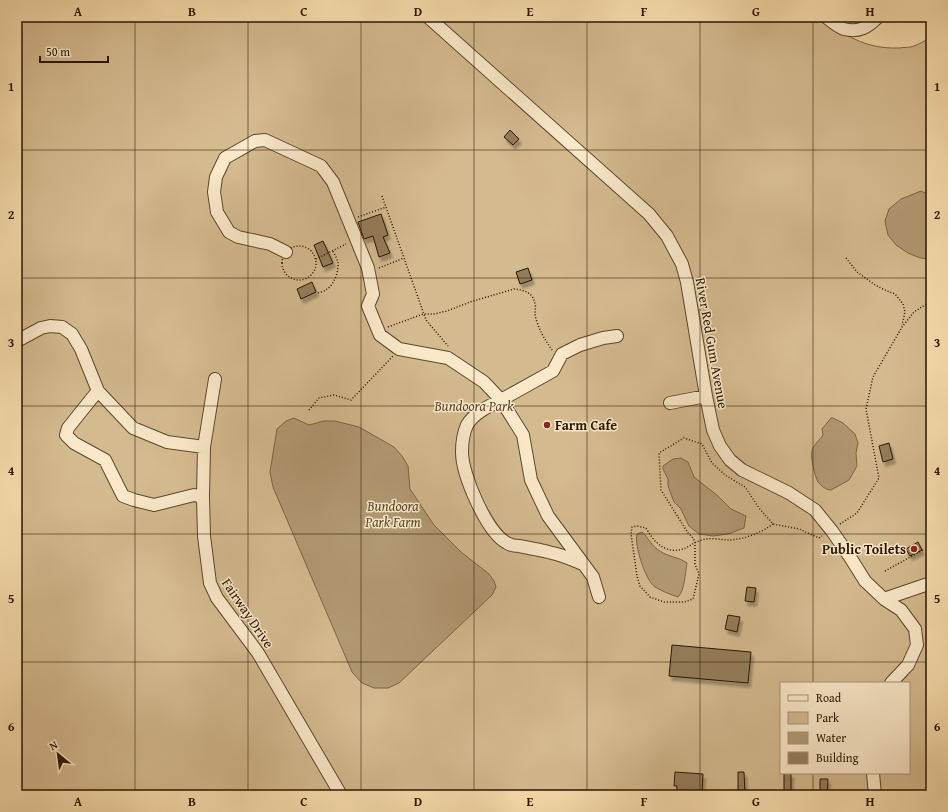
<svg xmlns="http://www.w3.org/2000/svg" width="948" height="812" font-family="'Gentium Book Plus',serif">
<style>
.green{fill:#d4ba8f;stroke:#7e6848;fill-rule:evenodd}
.water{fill:#b19972;stroke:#7a6545}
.building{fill:#947d5a;stroke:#281601;filter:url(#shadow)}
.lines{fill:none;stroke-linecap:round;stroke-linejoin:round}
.minor-casing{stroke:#5c482c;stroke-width:14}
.path{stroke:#281601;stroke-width:1.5;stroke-dasharray:1 2;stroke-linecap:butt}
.minor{stroke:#fae8c9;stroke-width:12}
.grid{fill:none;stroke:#281601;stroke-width:1;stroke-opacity:0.55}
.poi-dot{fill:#8f2418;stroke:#fae8c9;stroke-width:1.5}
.labels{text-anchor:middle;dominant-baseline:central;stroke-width:3;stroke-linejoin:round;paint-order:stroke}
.street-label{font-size:14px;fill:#281601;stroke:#fae8c9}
.park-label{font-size:14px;font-style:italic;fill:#5c472c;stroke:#fae8c9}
.poi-label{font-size:14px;font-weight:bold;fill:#281601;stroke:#fae8c9;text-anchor:start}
.neatline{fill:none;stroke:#281601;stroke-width:1.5}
.grid-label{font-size:13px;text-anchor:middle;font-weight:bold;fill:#281601}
</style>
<defs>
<filter id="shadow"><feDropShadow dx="2.5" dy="4.5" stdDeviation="1" flood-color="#0004"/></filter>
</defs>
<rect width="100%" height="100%" fill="#f7dcac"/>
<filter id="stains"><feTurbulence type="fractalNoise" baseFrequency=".005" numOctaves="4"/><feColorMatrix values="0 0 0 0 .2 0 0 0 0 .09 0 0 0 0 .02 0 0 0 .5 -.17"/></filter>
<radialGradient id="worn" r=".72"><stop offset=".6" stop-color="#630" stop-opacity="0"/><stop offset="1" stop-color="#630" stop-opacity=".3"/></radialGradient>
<path class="green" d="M17,17H818C846,35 864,49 899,48C904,47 909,48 914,46C920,44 926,40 931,37V795H17ZM781,683H909V773H781Z"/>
<path class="water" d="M921,191L931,196V259L920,258L908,253L896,245L888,235L885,221L889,209L901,199Z
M294,418L309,425L324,421H335L359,427L394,447L402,456L408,466L410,489L434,525L461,552L489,574L494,581L496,587L492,595L399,683L388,688H374L362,683L352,672L273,487L270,472L277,429L286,421Z
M831,418H833L843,423L855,434L858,443L856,453L857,466L849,480L831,490C826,490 821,486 818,482C815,477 810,456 812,451C813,445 820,440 823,435L822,429Z
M681,458L688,462L694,477L718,496L731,509L746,516L744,528L728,534L713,536L699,534L689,526L681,509L674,502L668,486V479L663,469V466L673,459Z
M642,532C649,538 651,546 660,551C668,557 679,557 687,563C685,573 685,590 678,597C671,595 662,591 655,587C645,580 634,544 637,534Z"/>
<path class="building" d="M510,130L519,139L513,145L504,137Z
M381,214L388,235L383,237L390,253L379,257L373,236L364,239L358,222Z
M323,241L333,263L323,267L314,245Z
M528,268L532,280L520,284L516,272Z
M312,282L316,292L301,299L297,289Z
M889,443L893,459L883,462L879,446Z
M918,542L922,550L910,556L906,549Z
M747,587L756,588L754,602L745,601Z
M728,615L740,617L737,632L725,629Z
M672,645L751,652L748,683L669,676Z
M675,772L703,774L702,795H677V786H674Z
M738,772H744L745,795H738Z
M784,773H791V795H784Z
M820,779H828L827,795H820Z"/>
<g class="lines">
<g class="minor-casing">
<path id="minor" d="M428,17L649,214L667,236L682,264L687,282L706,396L713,430L720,446L730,460L742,470L789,493L815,510L832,531L850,557L865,581L884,599L901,610L915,629L917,645L908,665L891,683
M826,17C831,21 838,27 844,29C859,33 868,27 878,17
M286,252L270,244L238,237L229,232L217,212L214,192L216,177L225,158L255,141L265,140L321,166L333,182L368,268L373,294L368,306L380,335L399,349L448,358L484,382L501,400L553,371L562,354L580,345L603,338L617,336
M17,341L41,328L50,326L62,327L72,334L81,349L98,391L133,428L167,442L204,447
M215,379L204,447L203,497L204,536L210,583L217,598L258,653L341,795
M98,391L92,398L68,428L66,435L74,443L105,460L123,496L134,500L154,505L194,495L203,497
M670,403L706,396
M583,564C573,560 563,555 552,553C541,550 530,548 519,546C515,546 510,545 507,543C487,533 462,475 462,452C462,443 463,434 467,425C474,413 489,406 501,400L523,435L531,480L548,516L593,577L599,597
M884,599L931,583
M873,773L875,795"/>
</g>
<path class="path" d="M382,196L426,320L448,346
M358,217L386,207
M282 263a17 17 0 1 1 34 0a17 17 0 1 1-34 0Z
M846,258L857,272L875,285L887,291L895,294L903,304L905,312L902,325
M316,259L346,244
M379,268L404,258
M318,293C321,292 325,291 327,289C334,285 339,271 338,263C337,259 335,255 333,251
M388,327L423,314H434L447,311L470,302L514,289C524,290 533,292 535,304C536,307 535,310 535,313C535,316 536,319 537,322C541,334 546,341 552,350
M309,410L319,398L334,395L351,400L393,356
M773,524C761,533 745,539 730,540C721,540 711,537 702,540C690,543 686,552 671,550C659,548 652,538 646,528L637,526L632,527L631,534L637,576L640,586L650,597L664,602H684L693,599L699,574L695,564V542L693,538L688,533L661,490L659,453L684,438L702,444L712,463L725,475L745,487L759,508L773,524L799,529L819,538L822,536
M840,524L857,513L879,478L866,409L873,377L902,327L914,312L931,301
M885,571L923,550"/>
<use href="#minor" class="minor"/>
</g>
<path class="grid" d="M135,17V795M248,17V795M361,17V795M474,17V795M587,17V795M700,17V795M813,17V683M17,150H931M17,278H931M17,406H931M17,534H931M17,662H931M813,773V795"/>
<g class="poi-dot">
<circle cx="547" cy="425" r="4"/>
<circle cx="914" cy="549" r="4"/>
</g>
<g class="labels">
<g class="street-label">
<text transform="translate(712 343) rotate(80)">River Red Gum Avenue</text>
<text transform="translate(248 613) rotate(56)">Fairway Drive</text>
</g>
<g class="park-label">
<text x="474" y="406">Bundoora Park</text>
<text x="393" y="506">Bundoora<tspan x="393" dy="16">Park Farm</tspan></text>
</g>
<g class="poi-label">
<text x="555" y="425">Farm Cafe</text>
<text x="906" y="549" text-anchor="end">Public Toilets</text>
</g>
</g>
<rect width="948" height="812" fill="none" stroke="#f7dcac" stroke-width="44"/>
<rect x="780" y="682" width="130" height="92" fill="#fae8c9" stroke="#a69479"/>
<rect x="788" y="695" width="20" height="6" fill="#fae8c9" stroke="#a69479"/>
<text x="816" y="702" font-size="12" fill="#281601">Road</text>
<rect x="788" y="712" width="20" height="12" fill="#d4ba8f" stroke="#a69479"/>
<text x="816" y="722" font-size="12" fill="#281601">Park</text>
<rect x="788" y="732" width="20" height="12" fill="#b19972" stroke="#a69479"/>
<text x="816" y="742" font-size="12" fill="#281601">Water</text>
<rect x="788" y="752" width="20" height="12" fill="#947d5a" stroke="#a69479"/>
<text x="816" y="762" font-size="12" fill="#281601">Building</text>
<g transform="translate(58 754) rotate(331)" stroke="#fae8c9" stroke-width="3" paint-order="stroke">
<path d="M0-3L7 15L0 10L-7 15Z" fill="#281601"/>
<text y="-6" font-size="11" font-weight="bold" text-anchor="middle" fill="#281601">N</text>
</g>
<path d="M40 56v6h68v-6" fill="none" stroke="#281601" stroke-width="2"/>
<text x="46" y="56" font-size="12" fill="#281601" stroke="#fae8c9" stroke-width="3" paint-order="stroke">50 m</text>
<rect x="22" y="22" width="904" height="768" class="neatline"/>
<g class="grid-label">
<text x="78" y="16">A</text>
<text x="192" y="16">B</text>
<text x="304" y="16">C</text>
<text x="418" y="16">D</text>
<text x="530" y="16">E</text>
<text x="644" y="16">F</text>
<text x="756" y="16">G</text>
<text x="870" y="16">H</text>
<text x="11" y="91">1</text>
<text x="937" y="91">1</text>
<text x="11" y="219">2</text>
<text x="937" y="219">2</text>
<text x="11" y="347">3</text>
<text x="937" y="347">3</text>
<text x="11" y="475">4</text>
<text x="937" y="475">4</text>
<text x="11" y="603">5</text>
<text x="937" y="603">5</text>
<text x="11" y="731">6</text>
<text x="937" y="731">6</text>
<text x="78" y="806">A</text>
<text x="192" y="806">B</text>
<text x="304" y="806">C</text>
<text x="418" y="806">D</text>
<text x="530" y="806">E</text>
<text x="644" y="806">F</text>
<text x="756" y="806">G</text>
<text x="870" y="806">H</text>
</g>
<rect width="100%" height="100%" filter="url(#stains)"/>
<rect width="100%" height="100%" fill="url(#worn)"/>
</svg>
